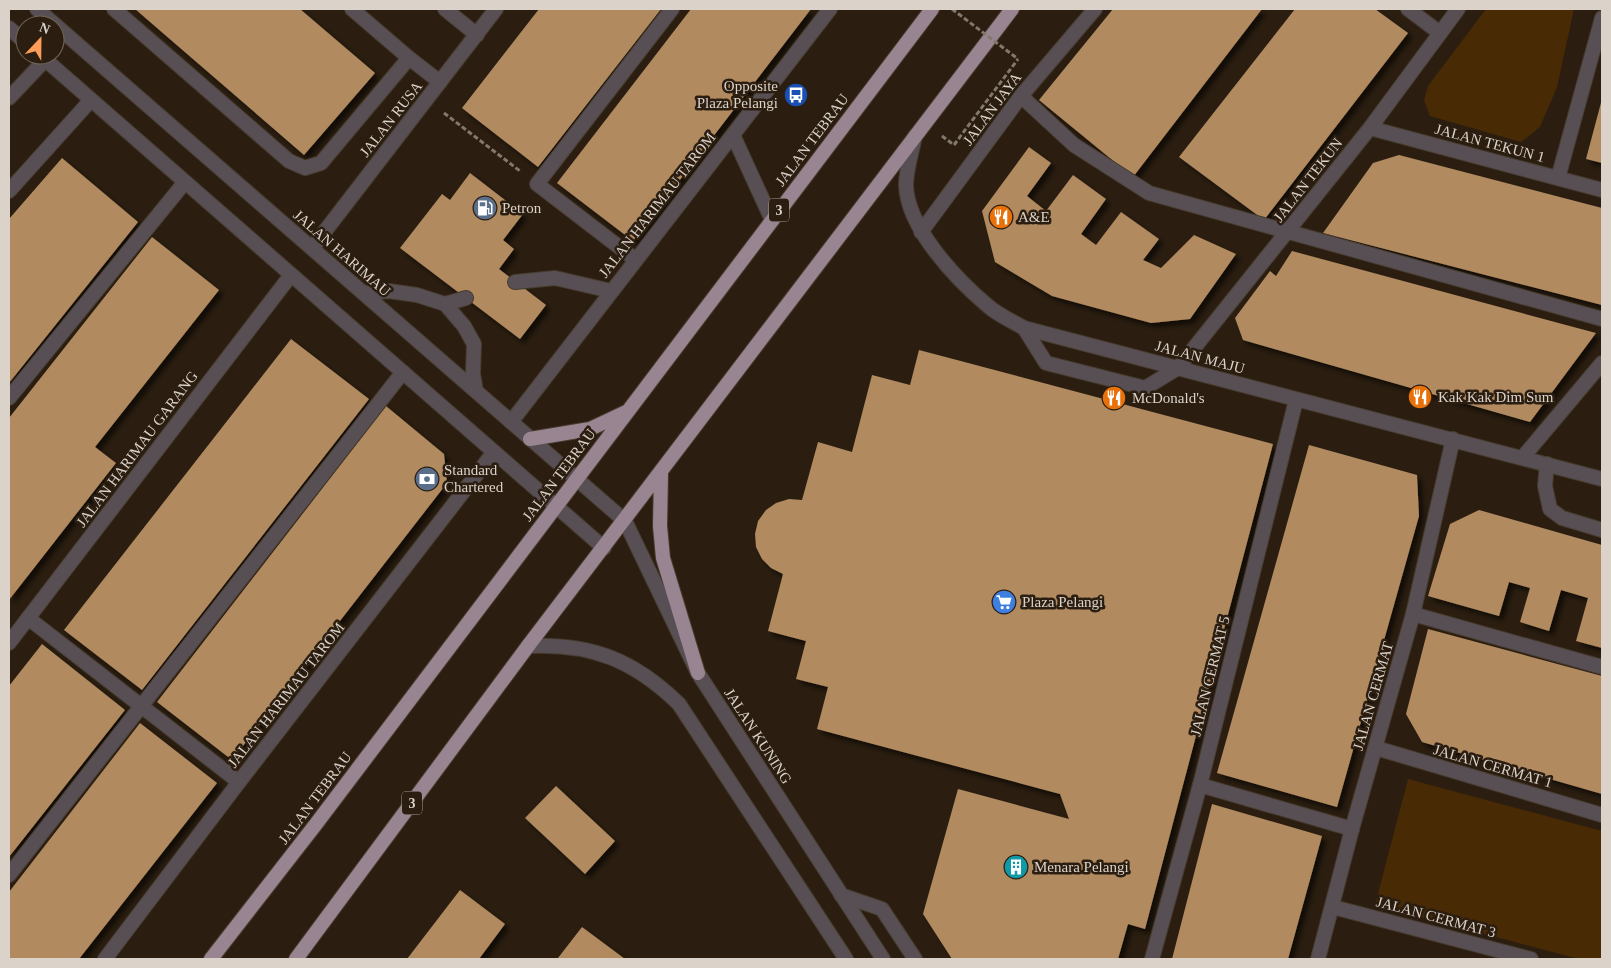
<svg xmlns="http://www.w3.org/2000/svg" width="1611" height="968" font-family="Georgia,serif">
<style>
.green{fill:#482a05}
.building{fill:#b18a61;filter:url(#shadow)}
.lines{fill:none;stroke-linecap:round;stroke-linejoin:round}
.service-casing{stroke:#473b2e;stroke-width:16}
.minor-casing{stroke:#473b2e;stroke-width:16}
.tertiary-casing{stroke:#473b2e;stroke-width:16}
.trunk-casing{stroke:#473b2e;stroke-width:16}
.path{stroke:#83786c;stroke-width:3;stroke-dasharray:5 2.5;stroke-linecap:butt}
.service{stroke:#574f54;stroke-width:14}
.minor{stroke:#574f54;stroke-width:14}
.tertiary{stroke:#574f54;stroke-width:14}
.trunk{stroke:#988591;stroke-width:14}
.path-bridge{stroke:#83786c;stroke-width:3;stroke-dasharray:5 2.5;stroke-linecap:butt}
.labels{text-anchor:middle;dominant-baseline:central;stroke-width:5;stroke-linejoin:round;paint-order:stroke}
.shield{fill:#2b1e10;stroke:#a69c92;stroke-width:1}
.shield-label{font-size:14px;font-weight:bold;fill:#dbd2c9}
.poi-label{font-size:15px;fill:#dbd2c9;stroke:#2b1e10;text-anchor:start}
.street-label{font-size:15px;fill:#dbd2c9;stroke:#2b1e10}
</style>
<defs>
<filter id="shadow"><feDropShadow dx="4.5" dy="4.5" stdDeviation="2.5" flood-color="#0009"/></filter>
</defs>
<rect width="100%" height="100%" fill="#2b1e10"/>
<path class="green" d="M1486,9H1574L1557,87L1540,127L1521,142L1430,116L1424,100L1428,86Z
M1408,779L1602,831V959H1579L1375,905Z"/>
<path class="building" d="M135,9H300L375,73L304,155Z
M539,9H661L538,167L462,108Z
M691,9H811L633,241L557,183Z
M1113,9H1262L1133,177L1039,100Z
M1295,9H1375L1408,33L1264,220L1179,157Z
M1602,99V163L1586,159Z
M1029,147L1051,163L1027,196L1046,211L1073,175L1106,199L1081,234L1096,245L1121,212L1159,239L1143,260L1161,268L1194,235L1236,254L1190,319L1151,323L1052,296L995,262L982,211Z
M1399,155L1602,208V305L1323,233L1373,163Z
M62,158L138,222L9,383V219Z
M470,173L523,214L503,240L514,249L499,269L546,305L520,339L400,248L442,194L450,200Z
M152,237L219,290L95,447L116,463L9,600V418Z
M1292,251L1566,325L1596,333L1530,422L1243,340L1235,318L1270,271L1276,276Z
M291,339L369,399L142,690L64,630Z
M919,350L1273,444L1145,929L1128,924L1118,959H952L923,914L958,789L1069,819L1060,794L817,729L828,687L796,679L806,641L768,631L783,574L771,568L762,559L756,547L755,534L758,521L766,510L776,503L789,499L802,500L818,442L852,452L872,375L910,385Z
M386,406L444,454L447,483L232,760L157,702Z
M1309,445L1417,475L1419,516L1337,807L1217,773Z
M1479,510L1602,545V648L1576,641L1588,598L1561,590L1549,631L1520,622L1530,588L1509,582L1499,616L1428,596L1450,524Z
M1428,629L1602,676V794L1422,742L1406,714Z
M42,644L125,710L9,857V686Z
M140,723L217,783L79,959H9V892Z
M556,786L615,841L585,874L525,818Z
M1212,804L1322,836L1288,959H1172Z
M460,890L505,924L479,959H407Z
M582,927L625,959L558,958Z"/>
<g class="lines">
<g class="service-casing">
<path id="service" d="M114,9L289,161L305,168L321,163L409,58L440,82
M352,9L409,58
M445,9L477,35
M1408,9L1440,33
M1021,96L1074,145L1149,193L1602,319
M9,98L45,60
M636,260L537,184L672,9
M515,282L555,278L611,291
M364,293L389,291L417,295L445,304L464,326L474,344L473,374L476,391
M445,304L466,298
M1024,328L1046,363L1145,388L1178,368
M9,398L185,182
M1523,457L1602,363
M1547,464L1545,486L1550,509L1562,518L1602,530
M1413,614L1602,667
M28,618L239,782
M1200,785L1352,829
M9,875L403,372
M841,895L882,909L915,959"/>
</g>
<g class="minor-casing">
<path id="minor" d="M1370,128L1602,190
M733,135L772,220
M915,136C912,152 906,170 906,185C907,228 957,280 988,306C998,315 1012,321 1024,328L1602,479
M1558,178L1602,18
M9,191L91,100
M921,232L1021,96L1095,9
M312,248L496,9
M1178,368L1370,128L1458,9
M511,422L830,9
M9,643L291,275
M1376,748L1602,815
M1333,907L1531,959
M105,959L239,782L494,452
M1152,959L1200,785L1296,400
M1318,959L1352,829L1413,614L1453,439"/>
</g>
<g class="tertiary-casing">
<path id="tertiary" d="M37,9L625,521L698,673L883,959
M9,28L25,42
M40,55L604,548
M528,646C591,643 634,660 679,704L846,959"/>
</g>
<g class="trunk-casing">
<path id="trunk" d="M530,439L590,429L626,412
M661,474L660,526L663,558L698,673
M211,959L316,824L932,9
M296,959L528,646L1012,9"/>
</g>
<path class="path" d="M444,113L520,171
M942,136L954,145L1018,59"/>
<use href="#service" class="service"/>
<use href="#minor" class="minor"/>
<use href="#tertiary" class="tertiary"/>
<use href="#trunk" class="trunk"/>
<path class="path-bridge" d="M952,9L1018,59"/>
</g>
<defs>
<g id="bus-disc" transform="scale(1.25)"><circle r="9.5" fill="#1a4fb4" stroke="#2b1e10"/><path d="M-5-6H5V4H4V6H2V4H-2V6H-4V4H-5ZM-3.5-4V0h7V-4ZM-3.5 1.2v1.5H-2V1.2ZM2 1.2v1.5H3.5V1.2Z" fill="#fff"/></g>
<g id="fuel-disc" transform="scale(1.25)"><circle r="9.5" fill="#5c6f8a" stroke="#2b1e10"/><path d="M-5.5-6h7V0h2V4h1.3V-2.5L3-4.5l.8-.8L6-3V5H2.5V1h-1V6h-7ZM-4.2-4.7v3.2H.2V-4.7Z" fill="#fff"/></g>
<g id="restaurant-disc" transform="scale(1.25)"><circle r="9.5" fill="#e8710a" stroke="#2b1e10"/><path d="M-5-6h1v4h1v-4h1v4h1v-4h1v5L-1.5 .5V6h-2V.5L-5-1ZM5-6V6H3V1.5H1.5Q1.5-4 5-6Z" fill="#fff"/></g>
<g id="bank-disc" transform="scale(1.25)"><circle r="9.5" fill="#5c6f8a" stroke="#2b1e10"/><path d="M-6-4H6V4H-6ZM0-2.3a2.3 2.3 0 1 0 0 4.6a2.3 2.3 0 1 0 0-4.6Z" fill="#fff"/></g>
<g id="supermarket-disc" transform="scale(1.25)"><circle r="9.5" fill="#3f7fe0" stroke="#2b1e10"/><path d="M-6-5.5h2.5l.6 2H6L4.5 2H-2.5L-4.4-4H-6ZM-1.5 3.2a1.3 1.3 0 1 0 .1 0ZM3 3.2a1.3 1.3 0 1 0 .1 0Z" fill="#fff"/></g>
<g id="building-disc" transform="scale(1.25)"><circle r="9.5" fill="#0f9aa8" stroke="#2b1e10"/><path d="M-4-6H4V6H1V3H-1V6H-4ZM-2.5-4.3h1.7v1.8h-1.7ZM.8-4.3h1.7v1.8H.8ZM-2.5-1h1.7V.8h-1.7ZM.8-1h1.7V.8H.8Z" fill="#fff"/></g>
</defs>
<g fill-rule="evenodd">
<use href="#bus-disc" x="796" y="95"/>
<use href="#fuel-disc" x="485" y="208"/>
<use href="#restaurant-disc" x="1001" y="217"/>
<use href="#restaurant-disc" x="1420" y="397"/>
<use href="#restaurant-disc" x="1114" y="398"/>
<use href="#bank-disc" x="427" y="479"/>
<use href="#supermarket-disc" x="1004" y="602"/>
<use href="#building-disc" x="1016" y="867"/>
</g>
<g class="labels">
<g class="shield">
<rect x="769" y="198.5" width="20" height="23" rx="4"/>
<rect x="402" y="791.5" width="20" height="23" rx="4"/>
</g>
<g class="shield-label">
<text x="779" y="210">3</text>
<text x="412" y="803">3</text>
</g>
<g class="poi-label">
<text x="778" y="86" text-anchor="end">Opposite<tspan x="778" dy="17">Plaza Pelangi</tspan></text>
<text x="502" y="208">Petron</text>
<text x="1018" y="217">A&amp;E</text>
<text x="1438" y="397">Kak Kak Dim Sum</text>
<text x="1132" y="398">McDonald's</text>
<text x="444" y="470">Standard<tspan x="444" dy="17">Chartered</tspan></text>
<text x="1022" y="602">Plaza Pelangi</text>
<text x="1034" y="867">Menara Pelangi</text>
</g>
<g class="street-label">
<text transform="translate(992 109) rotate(-53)">JALAN JAYA</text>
<text transform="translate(391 119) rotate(-52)">JALAN RUSA</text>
<text transform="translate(812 140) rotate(-53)">JALAN TEBRAU</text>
<text transform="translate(1490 143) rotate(15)">JALAN TEKUN 1</text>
<text transform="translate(1308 180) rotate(-52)">JALAN TEKUN</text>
<text transform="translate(657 205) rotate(-52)">JALAN HARIMAU TAROM</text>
<text transform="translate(342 253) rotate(41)">JALAN HARIMAU</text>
<text transform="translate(1200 357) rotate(15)">JALAN MAJU</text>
<text transform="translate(137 449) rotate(-53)">JALAN HARIMAU GARANG</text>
<text transform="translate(559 475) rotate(-53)">JALAN TEBRAU</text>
<text transform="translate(1210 676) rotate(-76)">JALAN CERMAT 5</text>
<text transform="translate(286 695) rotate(-52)">JALAN HARIMAU TAROM</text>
<text transform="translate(1373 696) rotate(-74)">JALAN CERMAT</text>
<text transform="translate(758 736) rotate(57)">JALAN KUNING</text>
<text transform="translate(1493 766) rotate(16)">JALAN CERMAT 1</text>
<text transform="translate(315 798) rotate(-53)">JALAN TEBRAU</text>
<text transform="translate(1436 917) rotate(15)">JALAN CERMAT 3</text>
</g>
</g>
<rect width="1611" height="968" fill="none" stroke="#dbd2c9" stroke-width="20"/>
<g transform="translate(40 40) rotate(22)"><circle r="24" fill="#2b1e10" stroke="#71665a"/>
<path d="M0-4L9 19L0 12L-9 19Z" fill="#fe9c58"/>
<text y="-8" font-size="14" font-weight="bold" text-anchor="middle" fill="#dbd2c9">N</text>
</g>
</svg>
